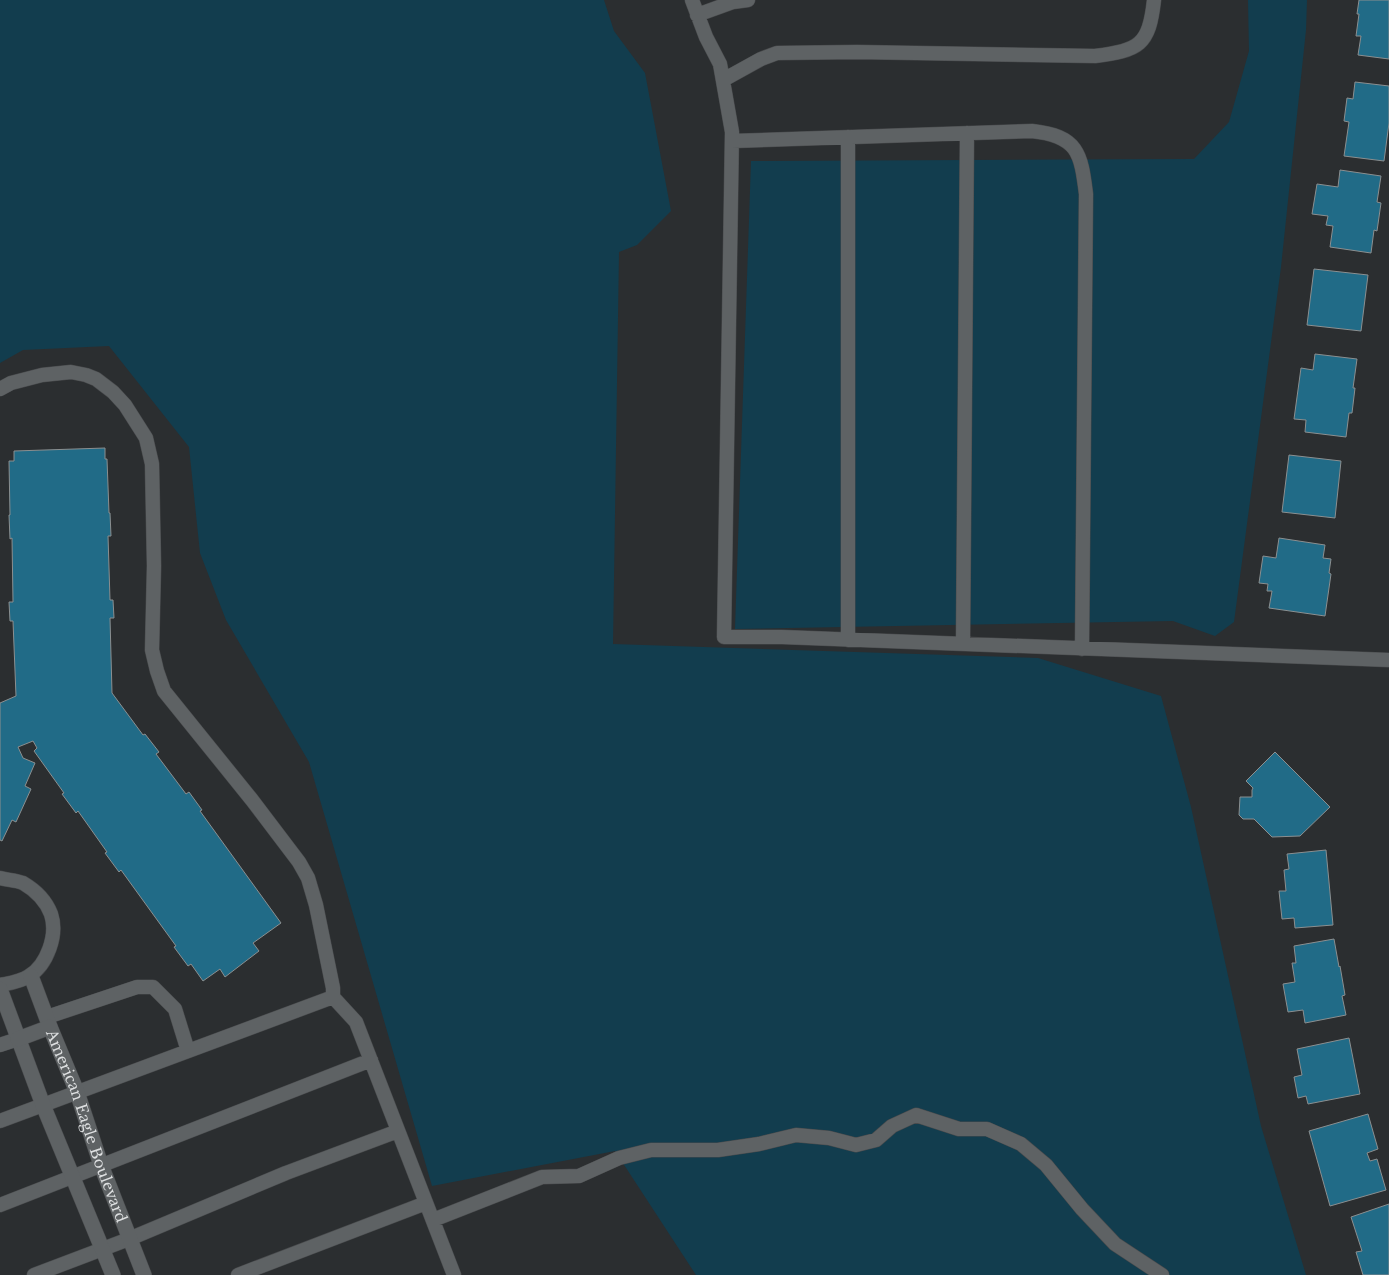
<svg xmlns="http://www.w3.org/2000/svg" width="1389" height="1275" font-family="'Libre Baskerville',serif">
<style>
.green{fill:#123d4e}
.building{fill:#216b87;stroke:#8b8f90}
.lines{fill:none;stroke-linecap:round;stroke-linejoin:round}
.lane-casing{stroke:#484a4c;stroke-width:15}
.street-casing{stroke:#484a4c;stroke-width:16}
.lane{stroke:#5e6264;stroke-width:14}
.street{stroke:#5e6264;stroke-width:15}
.labels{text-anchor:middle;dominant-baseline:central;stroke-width:5;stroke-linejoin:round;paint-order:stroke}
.street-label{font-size:15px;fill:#dddfe0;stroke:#212426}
</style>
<rect width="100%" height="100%" fill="#2b2e30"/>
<path class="green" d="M0,0H604L614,31L645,73L671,211L637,245L619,252L613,644L1038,658L1161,696L1191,807L1261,1126L1306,1275H696L615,1151L432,1186L309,762L226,620L200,553L189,447L109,346L23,350L0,363Z
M1248,0H1307L1306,30L1281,267L1234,622L1215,636L1173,621L735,629L751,161L1194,159L1229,122L1249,51Z"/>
<path class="building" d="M1359,0H1389V59L1358,55L1361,36H1356L1359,14H1357Z
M1355,82L1389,86V123L1384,161L1344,156L1349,122L1344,121L1347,98L1353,99Z
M1340,170L1381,176L1377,202L1381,203L1377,231L1374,230L1371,253L1330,247L1333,226L1326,225L1328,216L1312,214L1317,184L1338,187Z
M1314,269L1368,275L1361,331L1307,325Z
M1315,354L1357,359L1353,388H1355L1352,413H1349L1346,437L1305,432L1306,420L1294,419L1301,368L1313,370Z
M105,448V459H107L109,513H110L111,536H108L110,600H113L114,618H110L112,693L143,735L145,734L159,752L156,754L186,794L189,792L202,810L200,811L281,923L253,943L259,951L225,977L220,969L203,981L191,964L188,966L174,947L176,946L121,870L119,872L105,853L107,852L78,811L76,813L62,794L64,793L34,751L37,748L33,741L18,747L23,758L35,763L25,786L31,789L16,822L12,820L2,841L0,840V703L16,696L13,621H10L9,602H13L12,538L10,539L9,515H10L9,461H14V451Z
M1289,455L1341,461L1335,518L1282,512Z
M1279,538L1325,545L1323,558L1331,559L1329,573L1331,574L1325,616L1269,608L1272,591H1267L1268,584L1259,583L1263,556L1276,558Z
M1275,752L1330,807L1300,836L1272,837L1254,819H1243L1239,815L1240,797H1252V790L1253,788L1246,781Z
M1326,850L1333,925L1295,928L1294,918L1282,919L1279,891H1286L1284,870L1289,869L1287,854Z
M1334,939L1339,967L1340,966L1345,995L1342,996L1346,1015L1305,1023L1303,1010L1288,1012L1283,984L1295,982L1292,963H1296L1294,946Z
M1349,1038L1360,1094L1308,1104L1306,1096L1298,1098L1294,1077L1302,1075L1297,1049Z
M1368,1114L1378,1149L1367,1153L1370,1161L1377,1159L1386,1190L1330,1206L1309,1131Z
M1389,1204V1275H1363L1356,1252L1362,1251L1351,1217Z"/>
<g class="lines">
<g class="lane-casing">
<path id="lane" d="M692,0L706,37L720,64L732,132L724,637H782L1389,660
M697,15L733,2L748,0
M723,80L761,59L777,53L857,52L1095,56C1139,50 1149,46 1154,0
M848,137V640
M732,141L1032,131C1078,136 1081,153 1086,194L1082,649
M0,389L11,383L42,375L71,372L86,375L96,379L113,392L125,405L146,438L152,464L154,566L152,650L157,671L164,691L252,800L299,862L308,878L316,905L333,988V997L356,1022L454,1275
M963,644L967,133
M0,878C7,880 16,880 23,883C35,890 46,901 51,914C58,935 47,965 29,976C20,982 10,983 0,985
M47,1017L137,987H153L175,1009L188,1051
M0,1045L18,1039
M0,1121L333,997
M0,1205L371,1060
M433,1220L542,1177L579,1176L619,1158L651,1150H718L759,1144L796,1135L829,1138L856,1145L876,1140L892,1126L916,1115L959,1129H987L1021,1144L1046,1165L1082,1209L1115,1244L1162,1275
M34,1275L129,1239L286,1173L398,1131
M238,1275L426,1203"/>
</g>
<g class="street-casing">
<g id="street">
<path id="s1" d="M31,976L50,1027L77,1092L101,1165L144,1275"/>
<path d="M0,989L43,1105L113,1275"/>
<path d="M18,1039L50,1027"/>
</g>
</g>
<use href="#lane" class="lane"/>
<use href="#street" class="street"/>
</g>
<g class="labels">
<g class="street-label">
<text stroke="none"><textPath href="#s1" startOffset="160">American Eagle Boulevard</textPath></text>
</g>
</g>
</svg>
